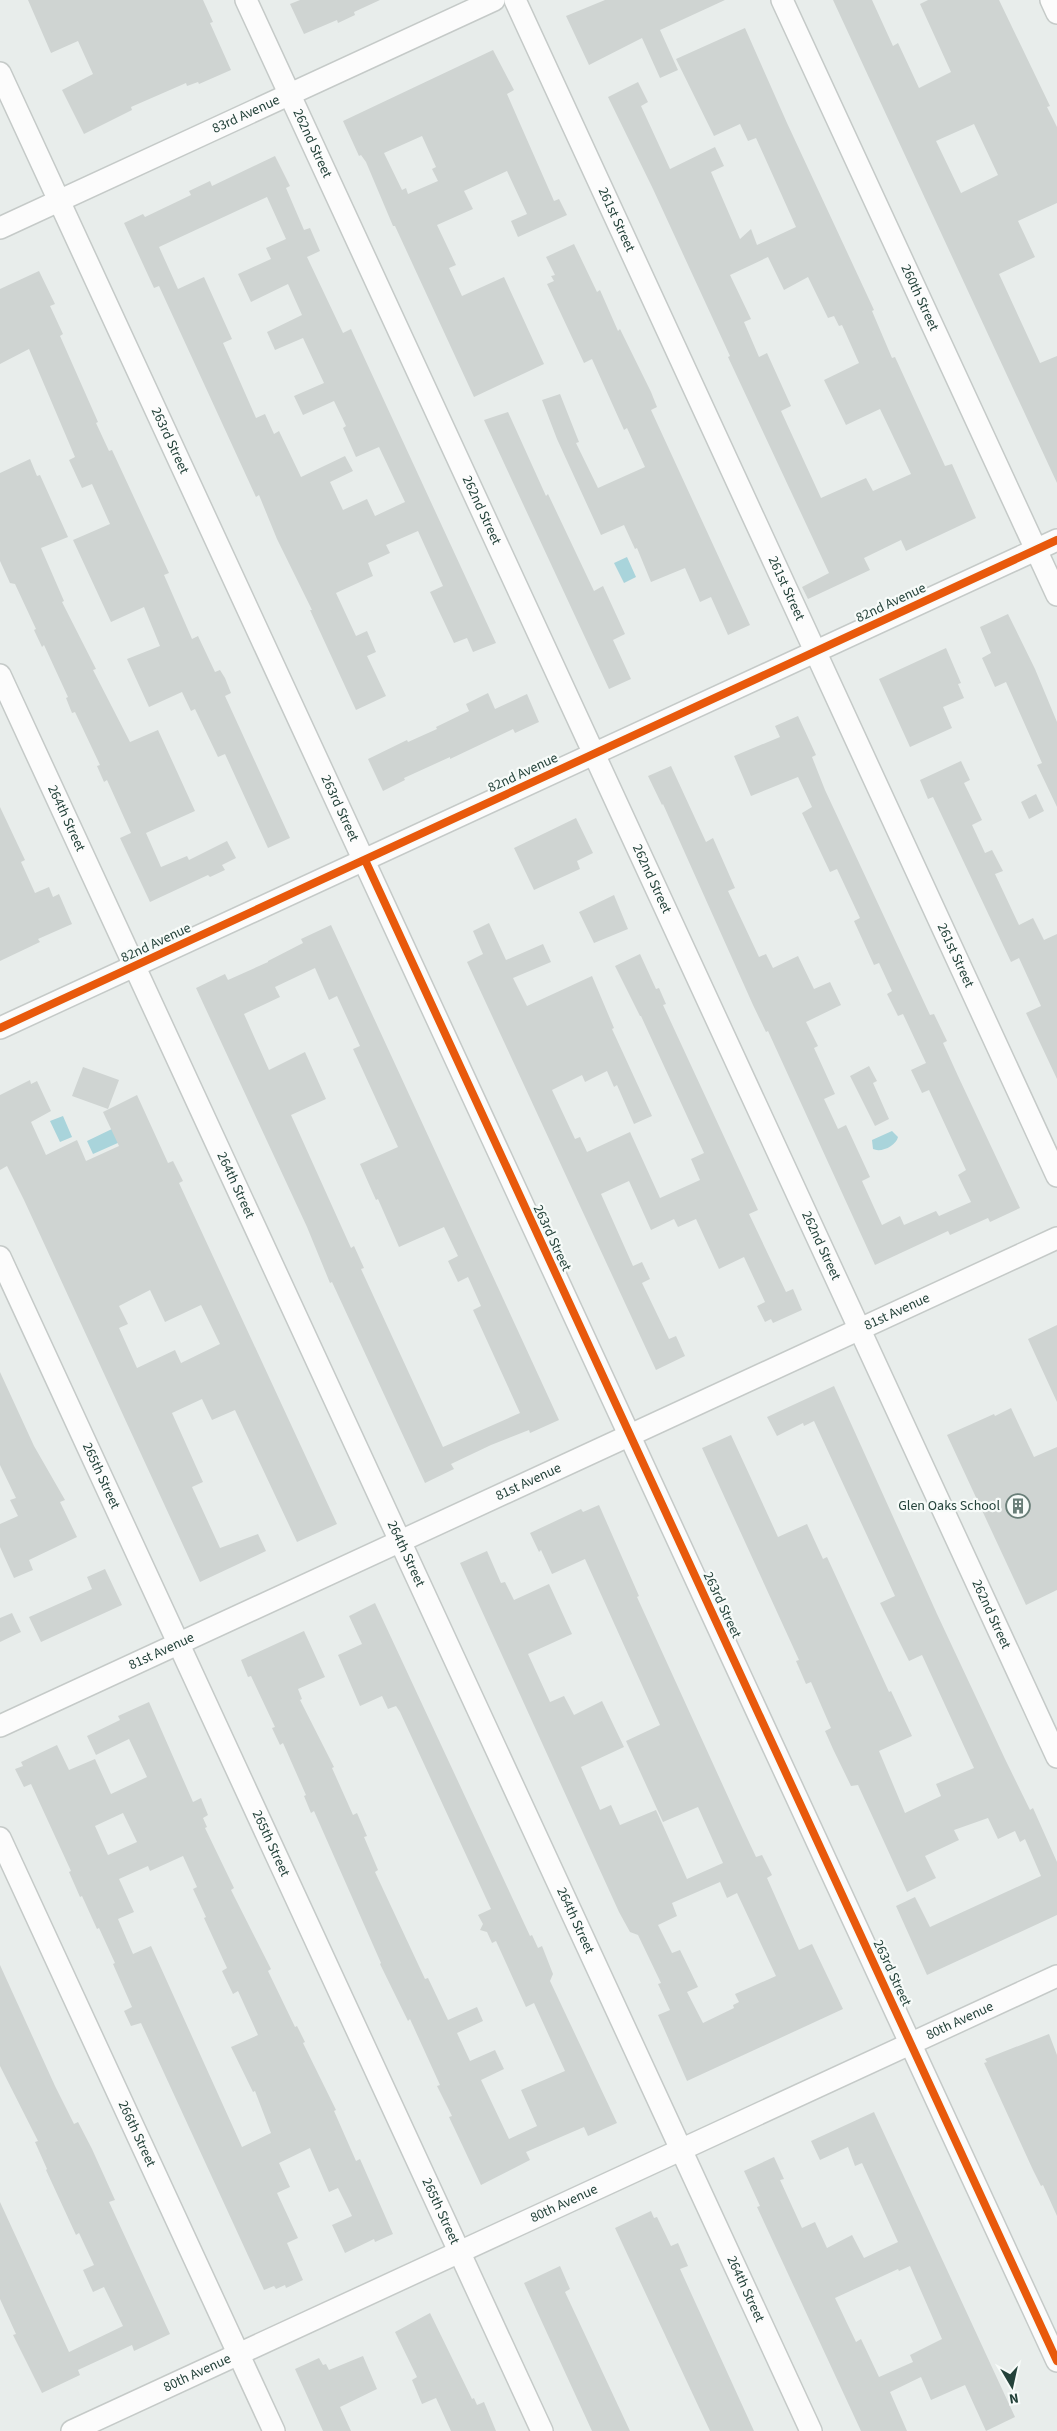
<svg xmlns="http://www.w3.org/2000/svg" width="1057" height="2431" font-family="'Source Sans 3',sans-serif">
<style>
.water{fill:#a9d4db}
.building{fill:#cfd4d2;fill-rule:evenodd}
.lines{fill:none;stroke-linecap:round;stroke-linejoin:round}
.minor-casing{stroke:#c5cac8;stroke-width:24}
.minor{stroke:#fcfcfc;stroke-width:21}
.cycleway-casing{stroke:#f7fbf9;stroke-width:11}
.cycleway{stroke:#e8590c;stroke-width:8}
.labels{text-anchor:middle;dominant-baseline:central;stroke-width:4.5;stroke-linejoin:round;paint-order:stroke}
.street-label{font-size:14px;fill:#24423a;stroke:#f7fbf9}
.poi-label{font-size:14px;fill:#24423a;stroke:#f7fbf9;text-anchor:end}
</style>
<rect width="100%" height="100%" fill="#e8edeb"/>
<path class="water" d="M627,557L636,577L624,583L614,563Z
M63,1116L72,1137L60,1142L50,1121Z
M114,1128L120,1142L93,1154L87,1141Z
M892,1131L898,1137C896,1146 881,1153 873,1149L872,1140Z"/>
<path class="building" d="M28,0H203L213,22L210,23L231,70L199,84L198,82L187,86L186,83L131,107L132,110L84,134L62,90L93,74L78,41L51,53Z
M300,0H380L354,12L355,15L338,23L337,20L304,34L290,4Z
M605,0H725L660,30L678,70L660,78L642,38L589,65L566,16Z
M833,0H872L893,46L898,43L919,88L951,72L920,4L928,0H999L1050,106L1047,107L1057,127V203L1018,221L1035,257L999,274L1040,363L1057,356V483ZM974,124L998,175L961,193L936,141Z
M745,28L787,123L874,310L872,311L892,358L895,357L945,466L952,464L976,518L906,551L901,540L864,558L870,570L808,599L802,587L829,573L728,357L730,356L653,189L608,97L638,82L648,102L641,106L670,169L715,147L724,166L711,172L740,239L751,229L757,245L796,227L756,138L748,141L740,124L714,136L676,59ZM768,257L784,290L808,277L828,318L834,316L839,326L842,325L859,363L824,380L846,425L880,409L911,474L873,491L866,478L821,498L781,411L791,406L767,353L759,357L744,322L751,319L730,275Z
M493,50L514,90L507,94L521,126L554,201L559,199L567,215L518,237L511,221L527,214L507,171L464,191L473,209L437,225L456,265L449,268L462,296L504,277L544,364L474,397L395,226H393L366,162L361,155L359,156L343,121ZM422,136L436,167L432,169L438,181L408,194L406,188L402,190L384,153Z
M275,156L290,186L286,188L304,230L310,228L320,251L307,257L343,333L351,329L496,643L473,652L467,638L454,643L430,592L443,586L418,531L386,545L390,553L368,563L373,576L336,593L356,636L367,631L376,652L367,656L386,696L356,710L310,610H312L277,539L259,495L256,497L159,286L154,288L124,223L143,214L145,217L191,195L189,191L210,181L212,186ZM267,197L286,239L266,248L271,259L238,274L251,302L288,284L302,315L267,332L275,350L303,338L324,383L294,396L303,415L334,401L346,426L343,428L356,457L379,447L405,502L375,516L367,499L343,510L330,482L353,471L345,456L301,477L279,431L274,434L265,414L256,418L223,343L232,339L204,277L178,289L159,247Z
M574,244L597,292L600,290L618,331L620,329L651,392L657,407L651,410L750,625L728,635L711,597L700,602L685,568L651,582L637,548L635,549L624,525L601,535L557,439L542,400L560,394L579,442L576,443L598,488L645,467L627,428L624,430L592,359L584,363L547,284L554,281L551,276L555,275L546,257Z
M39,271L55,304L50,306L63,334L60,336L98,422L96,423L109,451L112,450L169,573L164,575L192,639L198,636L215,672L220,670L225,678L231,693L225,696L290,838L268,848L225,754L218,757L195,709L191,711L182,692L149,707L127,659L160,646L144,607L111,622L73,540L110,524L92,484L82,488L69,460L75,457L29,349L0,364V289Z
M508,412L546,496L548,494L594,591L603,586L625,634L613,640L631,679L609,689L484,420Z
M30,459L37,476L40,475L68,537L41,548L64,601L62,602L96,669L93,670L130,742L158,730L195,811L146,833L161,867L187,856L189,860L227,841L236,858L222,865L225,870L210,877L208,875L150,902L120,838L131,833L107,780L104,782L97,766L100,765L75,712L72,713L66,698L68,697L44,645L42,647L34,630L36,629L15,584L10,583L0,561V473Z
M1008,614L1035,669L1057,722V807L1037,765L1042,763L1006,682L995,687L982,658L991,653L980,627Z
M946,648L961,683L958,684L964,698L943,707L952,728L910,747L879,679Z
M488,693L495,709L527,694L539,722L515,733L513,729L450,759V757L404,778L405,780L383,791L368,759L407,740L408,742L437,729L436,727L469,711L466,704Z
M798,716L816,755L812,757L825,790L930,1015L934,1014L947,1041L943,1043L958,1076L1020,1208L990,1222L988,1218L950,1235L948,1231L875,1265L768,1031L766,1032L753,1005L663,804L662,805L648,776L671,766L706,842L713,838L735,888L728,891L759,957L766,954L773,968L798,956L814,989L830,982L841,1005L806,1022L818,1046L814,1048L835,1094L824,1099L838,1129L846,1125L870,1177L862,1181L882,1225L900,1216L904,1225L936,1211L939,1216L971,1202L958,1175L966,1170L929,1090L922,1093L911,1070L926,1063L903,1014L898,1016L887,994L892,991L879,963L874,965L854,921L860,918L837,869L830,872L802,813L812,807L798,777L751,796L734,756L780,737L775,726Z
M961,761L970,780L964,783L982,820L972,825L985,853L992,850L1003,871L995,874L1019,925L1033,918L1044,940L1057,934V1079L1026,1013L1041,1006L1019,958L1011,962L933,797L928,799L920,780Z
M1036,794L1044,811L1029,819L1021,802Z
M0,807L25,860L21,862L35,893L49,887L53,897L59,894L72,924L38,939L40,942L0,961Z
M576,818L593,853L577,861L580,869L534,890L514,848Z
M614,895L628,929L594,943L579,912Z
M489,923L506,960L543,944L551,962L513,978L527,1006L592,976L614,1028L612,1029L652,1116L634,1124L617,1085L614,1087L607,1071L585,1082L582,1075L552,1090L575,1139L580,1137L587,1152L630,1132L660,1198L700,1180L691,1159L704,1153L641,1016H640L615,966L640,954L656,989L659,988L666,1004L663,1005L758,1210L749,1214L786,1292L793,1289L802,1310L773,1323L771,1319L765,1322L757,1306L765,1302L744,1257L719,1269L696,1219L678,1227L674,1219L651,1230L629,1181L601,1194L633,1266L642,1262L650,1279L642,1283L669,1339L676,1336L685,1356L656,1370L467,962L483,954L473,931Z
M331,925L559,1420L530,1433L529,1430L491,1445L451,1464L454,1469L425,1483L332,1282L330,1283L307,1227L196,988L225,974L228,980L268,962V961L303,943L301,939ZM315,968L329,1000L337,996L360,1046L353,1049L398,1147L360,1164L376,1200L378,1199L399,1247L444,1227L458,1256L448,1261L458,1282L468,1277L481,1306L473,1310L520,1413L443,1447L361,1269L364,1268L354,1246L351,1248L291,1115L326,1099L305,1052L269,1070L244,1014L280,997L275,987Z
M869,1066L877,1081L873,1083L889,1119L875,1126L850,1076Z
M83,1067L119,1080L108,1109L72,1096Z
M30,1080L31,1084L37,1081L51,1111L31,1122L46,1155L77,1140L86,1161L119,1146L103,1112L137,1095L168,1163L173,1161L183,1181L179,1183L337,1524L297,1542L235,1410L212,1420L202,1399L172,1413L203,1482L192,1487L220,1548L258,1534L266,1551L200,1582L24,1200L7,1166L0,1170V1095ZM150,1290L165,1322L201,1305L220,1344L181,1363L175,1350L137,1368L119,1328L128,1324L119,1306Z
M1057,1325V1402L1028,1339Z
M0,1372L34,1446L65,1500L60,1502L77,1537L29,1560L33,1570L14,1578L0,1547V1524L18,1516L10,1500L16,1498L0,1465Z
M834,1386L937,1614L1005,1759L1030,1810L1033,1808L1057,1862V1915L927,1975L896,1906L915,1897L930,1927L1041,1876L1025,1839L1020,1842L1015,1831L998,1839L988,1818L954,1830L959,1840L925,1856L936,1878L907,1892L858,1785L851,1786L833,1749L825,1731L831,1728L811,1682L806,1684L796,1661L799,1660L702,1448L731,1435L778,1537L807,1524L823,1559L827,1557L889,1692L891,1691L912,1736L879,1751L905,1813L941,1796L936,1784L974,1768L922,1655L909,1661L880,1603L895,1596L814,1421L804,1426L803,1423L777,1436L767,1417Z
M1011,1408L1034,1457L1057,1447V1590L1026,1605L947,1435L994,1414L995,1416Z
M599,1505L639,1596L637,1597L740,1823L756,1857L762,1855L772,1875L767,1878L799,1950L812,1944L843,2009L687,2081L658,2015L670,2010L658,1984L661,1983L638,1935L630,1932L619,1912L460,1563L487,1551L501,1583L505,1582L514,1600L549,1584L572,1634L528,1654L550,1702L564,1696L574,1715L602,1701L624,1747L581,1767L600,1810L611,1805L620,1825L656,1810L687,1879L723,1863L698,1807L663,1822L626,1741L660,1725L585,1559L552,1574L541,1550L539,1552L530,1533L581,1509L583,1512ZM720,1882L727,1898L737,1893L776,1976L735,1994L739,2002L733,2005L734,2008L703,2023L687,1992L698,1987L680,1950L672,1953L658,1925L677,1916L672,1903Z
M105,1569L122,1605L41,1642L29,1617L92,1589L87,1577Z
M375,1603L530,1936L532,1935L538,1948L542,1946L553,1974L550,1981L617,2123L588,2136L584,2127L526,2152L530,2160L481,2185L449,2117L452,2116L437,2086L440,2085L410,2019L408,2021L380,1964L381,1963L314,1811L311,1813L304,1796L306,1795L283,1743L280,1745L272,1728L275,1727L251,1676L248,1677L241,1660L304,1631L325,1677L298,1689L302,1699L300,1700L334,1767L332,1768L353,1815L357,1813L367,1836L364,1837L378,1870L375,1872L425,1979L428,1978L448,2020L477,2007L483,2021L457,2033L470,2061L495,2050L504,2069L481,2080L509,2139L537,2126L521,2090L565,2071L534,2003L526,2007L496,1941L492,1943L487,1932L480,1930L483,1924L478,1915L491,1909L400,1712L396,1706L388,1709L382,1696L360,1706L338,1655L362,1644L349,1616Z
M12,1613L21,1632L0,1642V1618Z
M149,1702L193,1802L201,1798L208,1815L203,1818L207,1827L205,1828L234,1888L231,1890L271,1969L268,1971L295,2027L297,2026L305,2042L303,2043L336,2110L334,2111L356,2161L360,2159L393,2234L375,2242L374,2239L345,2253L332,2225L352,2216L338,2188L329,2192L310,2148L279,2163L290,2187L277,2193L298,2238L287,2243L303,2280L286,2288L285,2285L276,2289L274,2286L264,2290L141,2023L131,2026L124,2011L132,2007L113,1964L115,1963L99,1928L97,1929L82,1896L80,1897L69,1872L71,1871L31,1784L24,1787L15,1769L23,1766L21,1762L57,1745L69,1770L95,1759L111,1794L147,1777L129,1739L96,1755L87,1736L120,1720L118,1716ZM123,1813L137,1842L108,1855L95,1826ZM183,1856L197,1887L193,1889L206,1917L204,1918L227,1968L222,1971L233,1994L238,1991L258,2035L231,2047L253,2092L255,2091L271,2133L242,2147L151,1946L133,1954L118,1919L134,1912L119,1879L148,1866L150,1871Z
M0,1965L55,2086L74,2124L78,2122L92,2149L115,2200L109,2202L170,2334L134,2351L132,2345L78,2370L80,2375L42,2393L13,2335L16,2334L0,2299V2202L69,2352L123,2326L104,2287L93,2292L83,2270L94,2265L79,2233L76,2235L46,2170L47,2169L35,2142L38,2141L0,2066Z
M1049,2034L1057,2055V2216L1043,2185L1041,2186L1033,2170L984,2063L987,2062L985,2059Z
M874,2112L1015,2417L986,2431L965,2385L931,2400L921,2377L890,2392L907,2431H861L757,2207L760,2206L744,2171L774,2157L784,2179L780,2180L802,2228L815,2222L827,2248L852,2235L864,2258L898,2242L862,2163L855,2166L848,2147L820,2160L811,2141ZM910,2266L942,2339L910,2355L913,2362L879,2377L861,2339L856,2342L835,2298L898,2269L899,2271Z
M651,2211L654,2218L657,2217L671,2246L678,2243L688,2266L680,2269L754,2431H710L680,2367L615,2228Z
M560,2266L570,2289L565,2292L630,2431H592L524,2283Z
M430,2313L472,2399L474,2398L477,2405L484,2402L496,2431H451L436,2398L422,2404L412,2380L417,2377L395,2332Z
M363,2356L377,2389L340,2407L351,2431H323L295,2369L319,2358L323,2365L326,2364L329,2370Z"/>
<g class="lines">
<g class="minor-casing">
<g id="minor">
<path id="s1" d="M246,0L1057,1757"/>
<path id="s2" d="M515,0L1057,1176"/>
<path id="s3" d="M782,0L1057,595"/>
<path d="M1051,0L1057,13"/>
<path id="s4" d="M0,73L1057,2361"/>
<path id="s5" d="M0,228L494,0"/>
<path id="s6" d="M0,675L811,2431"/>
<path d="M0,1028L1057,540"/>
<path id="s7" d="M0,1257L542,2431"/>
<path id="s8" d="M0,1726L1057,1238"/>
<path id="s9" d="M0,1838L274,2431"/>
<path id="s10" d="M72,2431L1057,1976"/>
</g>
</g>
<use href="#minor" class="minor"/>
<g class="cycleway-casing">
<path id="cycleway" d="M365,860L1057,2361
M0,1028L1057,540"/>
</g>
<use href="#cycleway" class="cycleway"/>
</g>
<defs>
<g id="building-ring" transform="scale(1.25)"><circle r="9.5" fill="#f7fbf9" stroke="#697e78" stroke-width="1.5"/><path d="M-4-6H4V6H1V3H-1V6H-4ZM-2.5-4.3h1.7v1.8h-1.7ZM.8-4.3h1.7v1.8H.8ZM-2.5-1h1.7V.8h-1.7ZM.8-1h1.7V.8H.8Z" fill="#697e78"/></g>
</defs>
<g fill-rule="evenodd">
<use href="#building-ring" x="1018" y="1506"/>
</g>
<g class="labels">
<g class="street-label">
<text stroke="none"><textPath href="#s5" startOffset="271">83rd Avenue</textPath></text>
<text stroke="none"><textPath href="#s1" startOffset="158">262nd Street</textPath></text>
<text stroke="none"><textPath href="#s2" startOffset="242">261st Street</textPath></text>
<text stroke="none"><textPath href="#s3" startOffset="328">260th Street</textPath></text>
<text stroke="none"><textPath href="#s4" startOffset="405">263rd Street</textPath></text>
<text stroke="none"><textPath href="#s1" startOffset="562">262nd Street</textPath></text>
<text stroke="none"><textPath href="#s2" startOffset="648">261st Street</textPath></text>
<text transform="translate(891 603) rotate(-25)">82nd Avenue</text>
<text transform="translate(523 773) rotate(-25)">82nd Avenue</text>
<text stroke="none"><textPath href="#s4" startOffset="810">263rd Street</textPath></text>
<text stroke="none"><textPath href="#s6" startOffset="158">264th Street</textPath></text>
<text stroke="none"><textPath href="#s1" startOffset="968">262nd Street</textPath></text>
<text transform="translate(156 943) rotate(-25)">82nd Avenue</text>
<text stroke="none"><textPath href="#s2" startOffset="1052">261st Street</textPath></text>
<text stroke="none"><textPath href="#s6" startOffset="562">264th Street</textPath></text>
<text transform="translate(552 1238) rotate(65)">263rd Street</text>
<text stroke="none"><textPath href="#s1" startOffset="1372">262nd Street</textPath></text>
<text stroke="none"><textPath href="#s8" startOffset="988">81st Avenue</textPath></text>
<text stroke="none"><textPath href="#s7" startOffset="241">265th Street</textPath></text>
<text stroke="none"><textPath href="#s8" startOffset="582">81st Avenue</textPath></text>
<text stroke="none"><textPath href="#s6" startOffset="968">264th Street</textPath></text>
<text transform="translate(722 1605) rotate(65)">263rd Street</text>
<text stroke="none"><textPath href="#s1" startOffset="1778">262nd Street</textPath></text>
<text stroke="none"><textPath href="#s8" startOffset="178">81st Avenue</textPath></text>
<text stroke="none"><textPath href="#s7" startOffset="646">265th Street</textPath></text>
<text stroke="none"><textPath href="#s6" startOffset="1372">264th Street</textPath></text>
<text transform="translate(892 1973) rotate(65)">263rd Street</text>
<text stroke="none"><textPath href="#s10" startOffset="978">80th Avenue</textPath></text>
<text stroke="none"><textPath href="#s9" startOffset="326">266th Street</textPath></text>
<text stroke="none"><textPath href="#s10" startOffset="542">80th Avenue</textPath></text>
<text stroke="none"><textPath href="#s7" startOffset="1051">265th Street</textPath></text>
<text stroke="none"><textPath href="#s6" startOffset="1778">264th Street</textPath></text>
<text stroke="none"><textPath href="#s10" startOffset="138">80th Avenue</textPath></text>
</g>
<g class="poi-label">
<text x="1000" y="1506">Glen Oaks School</text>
</g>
</g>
<g transform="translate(1012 2386) rotate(171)" stroke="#f7fbf9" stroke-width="4" paint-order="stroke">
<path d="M0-4L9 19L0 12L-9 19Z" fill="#24423a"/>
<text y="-8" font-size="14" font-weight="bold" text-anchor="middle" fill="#24423a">N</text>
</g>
</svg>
